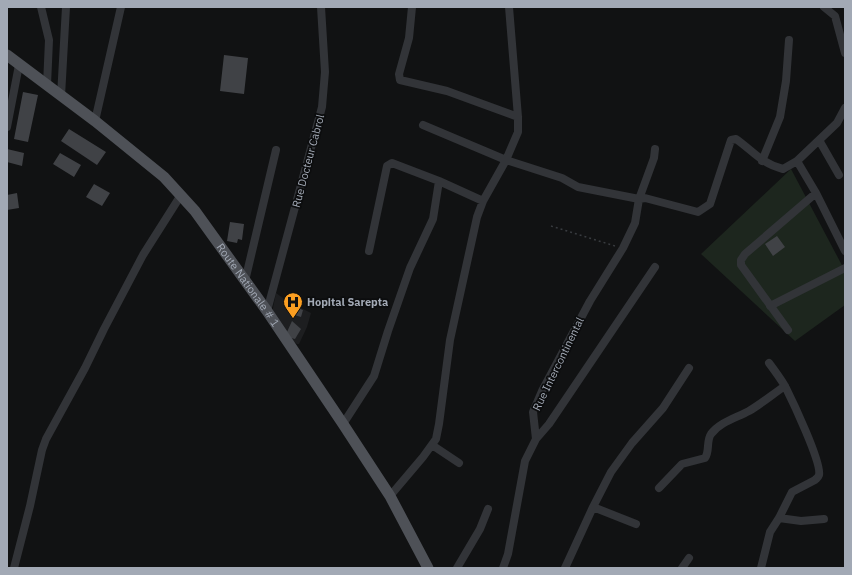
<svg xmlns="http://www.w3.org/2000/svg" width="852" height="575" font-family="'IBM Plex Sans',sans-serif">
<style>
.built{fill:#1d1e20}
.green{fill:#1d261e}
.building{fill:#404246}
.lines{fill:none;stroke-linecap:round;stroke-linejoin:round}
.path{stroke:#383b3f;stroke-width:1.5;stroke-dasharray:2 3;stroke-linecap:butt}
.minor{stroke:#323438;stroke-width:8}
.major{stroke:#4e5157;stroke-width:11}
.labels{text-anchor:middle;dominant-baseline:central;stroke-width:3.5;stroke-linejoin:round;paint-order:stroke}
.street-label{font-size:11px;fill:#a2a9b5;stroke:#0c0d0e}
.poi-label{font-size:11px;font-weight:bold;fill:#a2a9b5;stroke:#0c0d0e;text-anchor:start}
</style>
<rect width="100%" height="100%" fill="#111213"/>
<path class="built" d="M276,293L287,301L311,313L307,327L299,344H297L293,341L272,313Z"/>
<path class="green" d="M791,169L845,271V305L795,341L701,254Z"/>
<path class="building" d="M224,55L248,58L244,94L220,91Z
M23,92L38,95L28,142L14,139Z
M69,129L106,152L97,165L61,141Z
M7,149L24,153L22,166L7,162Z
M60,153L81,165L74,177L53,164Z
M94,184L110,193L102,206L86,197Z
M17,193L19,208L7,210V195Z
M230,222L244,224L242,240L238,239L237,243L227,241Z
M777,236L785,247L773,256L765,244Z
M290,305L303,310L301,317L288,313Z
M292,321L301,329L295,339L291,338L287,332Z"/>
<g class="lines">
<path class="path" d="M551,226L615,246"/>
<path class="minor" d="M41,7L49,40L47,85
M412,7L409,38L399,74L400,80L447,91L518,117
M824,7L835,16L845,53
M61,96L66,7
M95,121L121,7
M423,125L506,160L562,178L578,187L639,199L645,198L698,212L710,204L731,140L736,139C753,151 762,164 783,169L797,161L837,123L845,108
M7,127L19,65
M819,140L839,175
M762,161L780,117L786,81L789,40
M797,161L816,193L845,251
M369,251L387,166L392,163L439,181L483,201
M245,281L276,150
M770,306L845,268
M267,311L322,107L325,72L321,7
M788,330L741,265V260L745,254L816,193
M343,424L374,376L388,331L410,268L433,219L439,181
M536,439L549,424L655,267
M432,445L459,463
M659,488L682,464L705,458C710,451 706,441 711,434C720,422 736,418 749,411C761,404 773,394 785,386
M390,496L423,457L436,439L439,424L450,340L477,217L483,201L506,160L518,132V117L509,7
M593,507L636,524
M779,518L801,521L824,519
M14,568L30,506L42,450L46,439L85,368L104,329L143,255L181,195
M457,568L480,529L488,509
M503,568L508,554L525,461L536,439L533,412L542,391L590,301L623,248L635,223L639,199L654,158L655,149
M565,568L593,507L611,472L632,443L663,408L689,368
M682,568L689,558
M761,568L770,532L779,518L792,492L815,480C817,478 818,478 819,475C822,463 792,400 785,386C780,378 775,371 769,363"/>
<path class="major" id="s1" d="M7,55L95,121L164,177L195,211L267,311L343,424L390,496L428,568"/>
</g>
<defs>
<g id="hospital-pin" transform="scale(1)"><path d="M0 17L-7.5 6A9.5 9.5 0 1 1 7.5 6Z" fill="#fb9e21" stroke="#0c0d0e"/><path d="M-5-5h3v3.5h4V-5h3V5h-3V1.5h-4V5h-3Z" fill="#111"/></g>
</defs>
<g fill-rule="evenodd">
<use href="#hospital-pin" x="293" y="302"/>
</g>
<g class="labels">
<g class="street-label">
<text transform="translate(308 161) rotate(-75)">Rue Docteur Cabrol</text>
<text stroke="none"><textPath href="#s1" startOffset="336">Route Nationale # 1</textPath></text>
<text transform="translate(558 364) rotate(-64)">Rue Intercontinental</text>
</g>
<g class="poi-label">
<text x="307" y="302">Hopital Sarepta</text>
</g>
</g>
<rect width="852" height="575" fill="none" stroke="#a2a9b5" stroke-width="16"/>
</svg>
